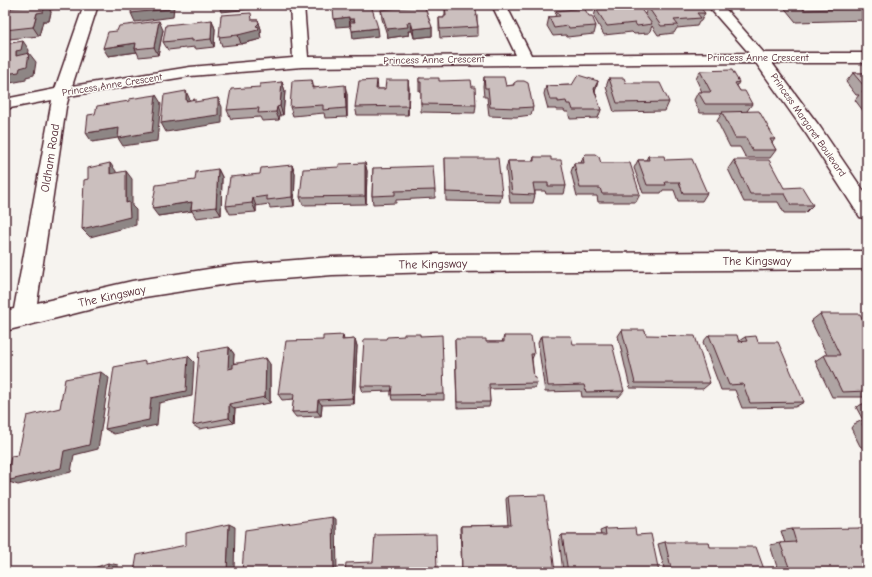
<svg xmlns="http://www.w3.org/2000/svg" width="872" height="577" font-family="'Comic Neue',sans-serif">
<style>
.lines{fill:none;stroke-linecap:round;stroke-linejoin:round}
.minor-casing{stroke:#4a1f2b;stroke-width:3}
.minor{fill:#fdfcf7;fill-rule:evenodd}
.wall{fill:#afa4a3;stroke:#4a1f2b}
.shaded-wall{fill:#8e8685;stroke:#4a1f2b}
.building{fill:#cbbfbe;stroke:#4a1f2b}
.labels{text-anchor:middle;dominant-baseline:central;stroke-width:3;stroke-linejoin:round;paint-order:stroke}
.far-street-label{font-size:10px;fill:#4a1f2b;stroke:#fdfcf7}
.street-label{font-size:12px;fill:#4a1f2b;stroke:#fdfcf7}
</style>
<rect width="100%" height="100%" fill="#f6f3ef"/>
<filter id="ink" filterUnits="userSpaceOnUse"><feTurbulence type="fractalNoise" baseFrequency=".025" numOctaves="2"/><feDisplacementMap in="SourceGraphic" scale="8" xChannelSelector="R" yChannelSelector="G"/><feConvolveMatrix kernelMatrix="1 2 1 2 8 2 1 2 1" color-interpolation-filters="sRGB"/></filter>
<g filter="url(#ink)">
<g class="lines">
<g class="minor-casing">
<path id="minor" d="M84,5H98L72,86L190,67L293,58L290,5H304L308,57L516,55L492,5H506L531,55L749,53L707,5H722L764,53H867V63H772L820,127L867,196V219L860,217L807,135L756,63L302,67L190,76L69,96L66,107L37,303L132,281L234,265L332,257L438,254L867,251V269L438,272L332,275L234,283L132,299L5,331V311L14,309L52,100L5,109V99L55,89Z"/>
</g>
<use href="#minor" class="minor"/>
</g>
<path class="wall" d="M14,5H55L53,9L50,10L51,12L49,21H43L39,36L9,39L7,37L5,36V18L8,16L19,7L18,6L15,7Z
M445,5L477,15V21L478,27V36L440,38L439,27V18H444L445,16Z
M782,5H867V20L796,22Z
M648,7L705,13L701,21L699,22L697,26L677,28L674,33L658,35L652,26L649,33L634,34L632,32L604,35L594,17L596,9L617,10L645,14Z
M381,10L432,27V36L414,38L412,31H408L409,35L388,38L382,19Z
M556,11L589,16L596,26L594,34L567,37L566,35L553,36L547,26L549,17H555Z
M212,20L215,29L214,47L196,49L195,47L168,50L163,42Z
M253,20H258L261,29V32L260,33L261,39L241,44L222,46L219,37Z
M163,30L158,55L139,57L137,52L108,56Z
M700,71L739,82L737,86L740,91L752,104L747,111L775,139L772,143L776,150L770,158H746L740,147H730L717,121L722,113H700L694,100L698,92H702L696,79Z
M853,73H867V112H864L855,100L859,95H856L846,82Z
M484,77L506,86L514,85V83L533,107L531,115L516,117L489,116L487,97H484L483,86Z
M419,78L439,81L476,105L475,113L421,112V91H419Z
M609,78L626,83L669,102L665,111L614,112L606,87Z
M408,80L409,89L408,115H357L355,107L378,89H385Z
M598,81L595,91L601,110L598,118L570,119L568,112H565L564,110H556V109H548L544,94L546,86L572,85Z
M282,82L285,91L283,115H280L279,120L262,121L260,117L231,119L227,110L260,87Z
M314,87L347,94V117L325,118L324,113L293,116L290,107Z
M648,156L665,160L707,193L702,201H678L674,190H663L661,193H643L634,168L638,160H646Z
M534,157L551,160L566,186L564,194H546L545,191H535V195L533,203H510L506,169L508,161H533Z
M583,157L601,163L640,194L636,202H598L597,196H577L571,172L574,163H581Z
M445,158L502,194L500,202L446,201Z
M734,160L784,188L813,205L805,213H784L778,202H744L728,169Z
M365,163L367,171L366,204L303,205L300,197L339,167Z
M292,165L295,174L294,206L270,208L269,204L256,206V212L230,214L226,206L260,174Z
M373,168L435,190V198L396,200V203L373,204L372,196Z
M218,169L222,177L221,215L196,218L192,211L158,216L195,180Z
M820,314L867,327V397H832L815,361L824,355H827L811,321Z
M622,330L646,335L710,383L703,389L630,388L618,336Z
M343,335L344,340L355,339L357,346L354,404L322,405L321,416L296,417L292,412L294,399L282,400L278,394L323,340Z
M709,335L739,341L745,337L758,342L804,402L795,407L742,408L735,390H721L703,342Z
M421,336L444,394V400H392L391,395V391L363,392L361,386L386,339Z
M504,336L534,354L532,359L534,378L537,383L534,388L489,389L490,402L489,407L457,408L455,345V339L486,342H502Z
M541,336L624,391L619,397H582L581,391L545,392L538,343Z
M229,347L234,354L233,363L270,364V403L235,409L234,423L199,429L193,425Z
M867,402V451L860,446L851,428L854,424L863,420L856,407Z
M508,496L555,572H462L460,528L461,526L508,525L506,499Z
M605,529L636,535L659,572H563L559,538L562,535H601L600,531Z
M792,529L867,572H769L767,568L777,567L770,545L780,543H785L781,531Z
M665,542L710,547L765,572H665L658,544Z"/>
<path class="shaded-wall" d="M46,5H47L51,12L49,21H43L39,36L33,27L37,13Z
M50,5H55L53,9Z
M127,5H136L138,9L130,10Z
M169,5H173L174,6L173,17L135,22L131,13Z
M219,5H250L251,9L221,12Z
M349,17L350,26L336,27L334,19Z
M349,19H354L355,27L351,28Z
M212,20L215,29L214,47L211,39Z
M258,20L261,29V32L260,33L261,39L241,44L238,35L256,26Z
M159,21L163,30L158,55L154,47Z
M411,22L412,31H408L409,35L388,38L387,29L407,23Z
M432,27V36L414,38L413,29Z
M378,28L379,36L353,39L352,31Z
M23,41L29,50L28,59L16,56V51Z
M136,43L135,49L137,52L108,56L103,48Z
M29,53L36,62L34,75L26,77V80L5,84V74L20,68Z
M312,80L314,89L312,88Z
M377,80L378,89L377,98L376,89Z
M408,80L409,89L408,115Z
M598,81L596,89L591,98L594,89Z
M282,82L285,91L283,115L280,106Z
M345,85L347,94V117L346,108Z
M186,91L190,100L186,101Z
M156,95L161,103L157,141L123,146L118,138L92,142L86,133L119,128Z
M218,98L222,107V123L166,132L161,123Z
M277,107L280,115L279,120L276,112Z
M110,163L116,171L117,182L110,174Z
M365,163L367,171L366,204L365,196Z
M292,165L295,174L294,206L292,197Z
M218,169L222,177L221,215L216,207Z
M126,171L132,179V206L136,210V225L90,237L82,229L126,203Z
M253,198L256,206V212L252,203Z
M192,202L191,210L192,211L158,216L152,208Z
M355,339L357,346L354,404L352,398Z
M229,347L234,354L233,375L228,369Z
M188,356L194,362L192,396L159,403L157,425L114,434L105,429L151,398Z
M266,358L270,364V403L265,397Z
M101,372L109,378L98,449L74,455L71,472L18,485L6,481L64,451Z
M318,400L322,405L321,416L317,411Z
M229,404L235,409L234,423L229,418Z
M333,517L336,519L337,572H334Z
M229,524L235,527L234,572H227Z
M108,563L118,565V572H107Z"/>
<path class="building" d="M37,5H46L43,12L37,13L33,27L5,30V18L8,16L11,8Z
M132,5H169V9L131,13Z
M371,5L378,28L352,31L350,22H355L354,19H349V17L334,19L333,9Z
M424,5L432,27L413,29L411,22L407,23L408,27L387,29L381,10Z
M445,5H475L477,15H476L478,27L440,29L439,18H444V16H446Z
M669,5H698L705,13H697L701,18L674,20L678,25L661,26L648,7Z
M800,5H867V8L804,10Z
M615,7L617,10L640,8L652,24L637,26L635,23L607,26L596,9Z
M584,8L589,16H592L596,26L569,28L568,26L554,28L549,17L560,16L556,11Z
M251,13L252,20H258L259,23L256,26L259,27L258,30L238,35L219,37L221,15Z
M212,20L211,39L192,41V39L163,42L166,25Z
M159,21L154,47L135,49L136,43L103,48L108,32L117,31L119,26Z
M23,41L21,50L16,51V56L29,53L27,66L20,68L19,72L5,74V44Z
M732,70L739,82L735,83L740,91H745L752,104H705L698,92H711L700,71Z
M853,73H867V86H864Z
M578,75L598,81L594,89L601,110H573L571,104H567L566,101L558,102V100H550L546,86L572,85Z
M484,77H504L506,86L514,85V83L517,81H524L528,83L533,107L517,108L490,107L488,88H485Z
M419,78H439V81L471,80L472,87H475L476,105L421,104V82H419Z
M609,78H624L626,83H660L669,102L617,103Z
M312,80V88L345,85L346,108L323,110V105L290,107L292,81Z
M377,80L376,89H385L386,80H408V106L355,107L359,81Z
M282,82L280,106L277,107L276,112L258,113L259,108L227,110L231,89L260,87V84Z
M186,91V101L195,99V102L218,98V115L161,123L164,95Z
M862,91H867V98Z
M156,95L152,132L118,138L119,128L86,133L88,115L95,114L97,106L129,101V99Z
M759,111L775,139H770L776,150H752L746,138H735L722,112Z
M586,154H595L599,157L601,163H630L640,194H602L600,188H580L574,163H584L583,157Z
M648,156H664L665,160L692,159L707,193H683L679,182H665L666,185H647L638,160H649Z
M534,157H551V160H561L566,186H548V183H533L535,195L512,194L508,161H534Z
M445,158H498L502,194L446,192Z
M734,160H769L784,188L802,187L813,205H791L785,194H750Z
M110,163V174L126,171V203L129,202L130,217L82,229L84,180L88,179V168Z
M365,163V196L300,197L303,169L339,167V164Z
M292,165V197L267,200V196L253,198L252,203L226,206L230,177L260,174L261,168Z
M433,166L435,190L395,191V195L372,196L373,168Z
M218,169L216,207L191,210L192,202L152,208L156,185L195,180L196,172Z
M820,314H860L867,327V391L842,392L824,355H840Z
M622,330H645L646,335L695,336L710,383H635Z
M404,334H420V336L442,335L444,394L391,395L392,386H361L364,339H386L387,337L404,336Z
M343,335L342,340L355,339L352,398L318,400L317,411L292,412L294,394H278L286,341L323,340V336Z
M709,335H737L739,342L747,341L745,337L756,336L758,342H778L804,402L750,403L743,384L729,385Z
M504,336H531L534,354H531L534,378H536L537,383L489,384L490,402H457L455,339H486V342H504Z
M541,336H571L573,344H612L624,391L586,392L584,385L548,386Z
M229,347L228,369L233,368V364L266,358L265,397L229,404V418L193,425L199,352Z
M188,356L186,391L151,398L149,420L105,429L114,367L145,361V364Z
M101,372L89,445L64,451L61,468L6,481L11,456L18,455L27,416L60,408L65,379Z
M866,419H867V433L862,424Z
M545,495L555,572H462L461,526L511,525L508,496Z
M333,517L334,572H242L245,530Z
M229,524L227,572H134L137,555L186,545V533Z
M635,528L636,535L651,534L659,572H568L562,535H606L605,529Z
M863,528L867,538V572H780L778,567H789L780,543L796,542L792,529Z
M436,534L437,572H345L346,563L373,562L375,535Z
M665,542H709L710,547H756L765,572H672Z
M108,563L107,572H83Z"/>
</g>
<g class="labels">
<g class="far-street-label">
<text x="758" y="58">Princess Anne Crescent</text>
<text transform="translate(434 60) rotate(-1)">Princess Anne Crescent</text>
<text transform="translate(112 85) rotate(-9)">Princess Anne Crescent</text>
<text transform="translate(808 125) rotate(55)">Princess Margaret Boulevard</text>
</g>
<g class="street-label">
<text transform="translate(50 158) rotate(-81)">Oldham Road</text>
<text x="757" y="261">The Kingsway</text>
<text transform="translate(433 264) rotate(-1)">The Kingsway</text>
<text transform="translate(112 296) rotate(-12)">The Kingsway</text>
</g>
</g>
<rect width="872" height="577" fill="none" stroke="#fdfcf7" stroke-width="20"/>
<rect x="10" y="10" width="852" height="557" fill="none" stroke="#4a1f2b" stroke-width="1.5" filter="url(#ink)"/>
</svg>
